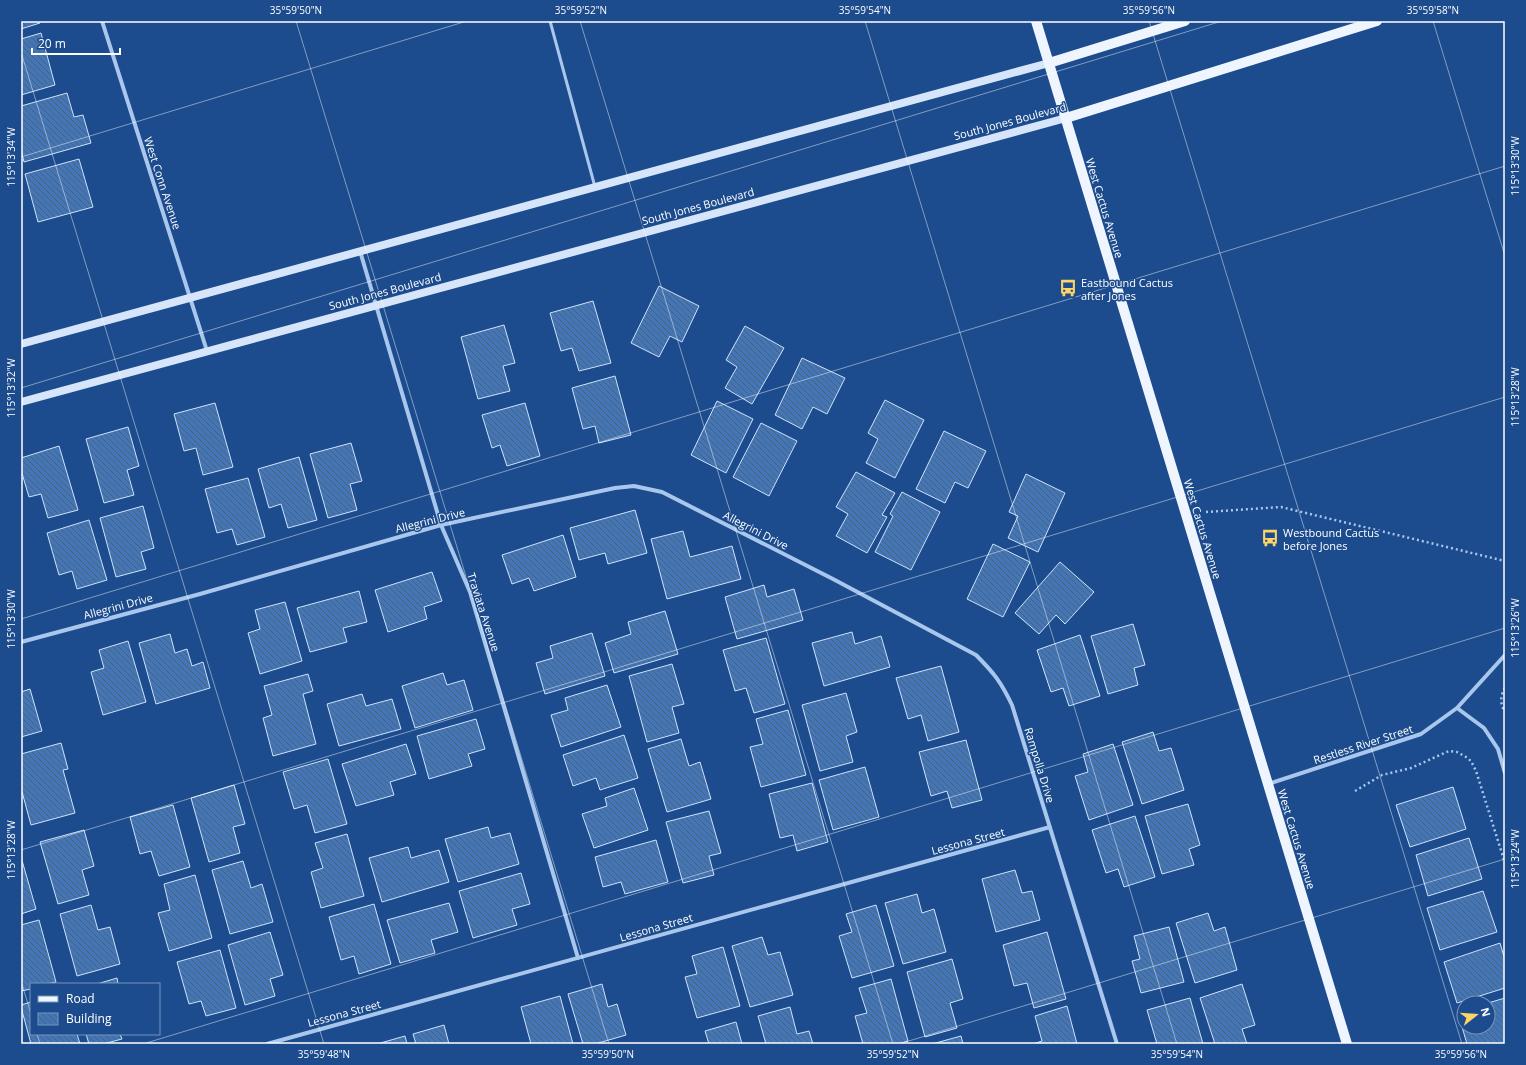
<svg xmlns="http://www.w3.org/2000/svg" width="1526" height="1065" font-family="'Open Sans',sans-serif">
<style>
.building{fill:url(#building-back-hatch);stroke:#cfe2fa}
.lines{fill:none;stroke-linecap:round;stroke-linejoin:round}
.path{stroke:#a9c7ed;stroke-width:2.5;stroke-dasharray:2 3;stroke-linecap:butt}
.lane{stroke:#a9c7ed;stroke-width:3}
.street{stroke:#a9c7ed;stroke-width:4}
.secondary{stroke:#d6e5fa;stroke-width:8}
.primary{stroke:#eff5ff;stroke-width:10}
.ticks{fill:none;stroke:#fff;stroke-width:1;stroke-opacity:0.45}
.labels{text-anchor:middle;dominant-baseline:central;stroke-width:3;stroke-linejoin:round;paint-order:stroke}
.street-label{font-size:11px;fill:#fff;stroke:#1c4c8d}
.poi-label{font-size:11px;fill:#fff;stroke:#1c4c8d;text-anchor:start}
.neatline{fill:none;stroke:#fff;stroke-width:1.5}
.ticks-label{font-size:10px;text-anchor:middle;fill:#fff}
</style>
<defs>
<pattern id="building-back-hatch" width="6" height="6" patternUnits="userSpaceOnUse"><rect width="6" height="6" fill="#4476b5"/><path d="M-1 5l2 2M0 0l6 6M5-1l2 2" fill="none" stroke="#486180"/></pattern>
</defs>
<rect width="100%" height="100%" fill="#1c4c8d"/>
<path class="building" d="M21,21H39L40,23L21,29Z
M41,33L55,85L21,95V39Z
M67,93L74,117L83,115L91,143L24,162L21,150V106Z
M79,159L93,207L38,222L25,174Z
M659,286L699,306L682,342L670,336L659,357L631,343Z
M593,301L611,363L579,371L572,348L561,351L550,313Z
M504,325L515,363L503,366L510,391L478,399L461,337Z
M745,326L784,348L752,404L725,388L737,367L726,360Z
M802,358L845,378L827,414L813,407L802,429L775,415Z
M615,376L631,435L599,443L595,426L583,429L572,388Z
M885,400L924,420L895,478L866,463L878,439L868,433Z
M717,401L753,419L726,473L691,455Z
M215,403L233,467L203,475L196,448L184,451L174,414Z
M525,403L540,456L507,466L500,445L492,448L482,415Z
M761,423L797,441L769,496L733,477Z
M128,427L139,466L127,470L134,495L104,503L86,439Z
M944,431L986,451L968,488L955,482L945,503L916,489Z
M351,443L362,481L350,484L357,510L328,518L310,454Z
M59,446L78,510L48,518L41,494L29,497L21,470V458Z
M299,457L317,520L288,528L281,504L269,508L258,469Z
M856,472L895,493L882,515L887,517L867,553L836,536L848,514L836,507Z
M1026,474L1065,493L1038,552L1008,538L1018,516L1009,512Z
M248,478L265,537L237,545L232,529L217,533L205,489Z
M902,492L940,512L911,570L875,552L893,516L890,514Z
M143,506L154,548L141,552L146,569L116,577L100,518Z
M635,510L647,553L608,564L605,553L579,560L570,528Z
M89,520L107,580L77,589L72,571L59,575L47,533Z
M683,531L690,557L732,546L741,579L667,599L651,539Z
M563,535L576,577L534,591L529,578L512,584L502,555Z
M993,544L1030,562L1003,617L967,599Z
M1060,562L1094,592L1065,624L1056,615L1039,634L1015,613Z
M432,572L442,601L424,607L427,619L388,632L375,590Z
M764,585L767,597L794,589L803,620L737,639L725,597Z
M359,591L367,622L343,628L347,642L310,652L297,608Z
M285,602L302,661L260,674L248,633L260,629L255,610Z
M665,611L678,654L614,673L605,643L631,634L628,622Z
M1133,624L1145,665L1134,668L1138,685L1108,694L1091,636Z
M852,632L855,644L881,636L890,667L824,686L812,643Z
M592,633L605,676L545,694L536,663L553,658L550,646Z
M170,634L175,653L187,649L192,666L203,662L210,688L156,704L139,643Z
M1080,635L1100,696L1069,706L1063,688L1051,692L1037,650Z
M766,638L785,704L754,713L746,688L735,691L723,650Z
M128,641L146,702L103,715L91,672L104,668L99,650Z
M672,664L684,704L672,707L679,733L647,742L629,676Z
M941,666L959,732L928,741L921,715L908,719L896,678Z
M443,673L447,685L464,680L473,710L415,728L402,686Z
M308,674L313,691L303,694L316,744L273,756L263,718L272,715L264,686Z
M607,685L621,727L561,747L551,715L568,710L565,698Z
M30,689L42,731L21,737V692Z
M846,693L857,732L846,736L853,762L820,771L802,705Z
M362,694L366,706L392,699L401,729L339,746L327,704Z
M788,710L806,775L761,787L750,747L763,744L756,719Z
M476,719L485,749L468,754L472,766L429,779L417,736Z
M1153,732L1159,751L1171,748L1184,790L1142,804L1122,742Z
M624,735L638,778L600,790L596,778L573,786L563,755Z
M681,739L689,766L700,762L711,799L667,812L648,749Z
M966,740L982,800L952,808L947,791L931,796L919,752Z
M61,743L68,769L63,770L75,813L31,825L21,788V754Z
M406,744L416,774L390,782L394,795L356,806L342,764Z
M1113,744L1133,805L1089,820L1075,776L1088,772L1083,754Z
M328,759L347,824L315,833L307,805L294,809L283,772Z
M865,767L879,817L833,830L819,780Z
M812,783L828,842L797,851L793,835L780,838L769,794Z
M234,785L245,824L233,827L240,853L209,862L191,798Z
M1453,787L1466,829L1410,847L1396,805Z
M634,788L648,830L594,848L582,814L607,806L605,798Z
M1188,804L1200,845L1189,849L1194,865L1162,874L1145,816Z
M173,805L190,867L159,876L151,851L140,854L130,817Z
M709,811L721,853L709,856L714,875L683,883L666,822Z
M1135,816L1155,877L1124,887L1118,869L1106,873L1092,830Z
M488,827L491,838L510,833L519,864L458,882L445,839Z
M84,830L94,866L82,870L89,895L58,904L40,842Z
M347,834L364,896L321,908L311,872L323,868L315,843Z
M1469,838L1482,879L1428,896L1416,855Z
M656,840L668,882L625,894L621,882L603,887L595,857Z
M408,847L411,858L439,850L449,882L382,902L369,858Z
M21,857L36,909L21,914Z
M243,861L251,888L262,884L273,922L230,934L212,870Z
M1015,870L1022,893L1032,891L1040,920L996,932L982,879Z
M521,873L530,904L512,909L517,925L473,938L459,891Z
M195,875L212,938L169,951L158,913L170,910L164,884Z
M1483,891L1497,932L1440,950L1427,908Z
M917,894L922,913L934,909L946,952L903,964L885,903Z
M449,903L458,932L431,940L435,953L400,963L387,920Z
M374,904L391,964L359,974L354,956L341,960L329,917Z
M91,905L98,930L110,927L120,964L77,976L60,914Z
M876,905L894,966L852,978L839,936L852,932L846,914Z
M1208,913L1214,931L1225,927L1237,970L1195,983L1176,923Z
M39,920L56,982L47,984H31V989L21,991V925Z
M1169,927L1184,982L1141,993L1132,961L1140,959L1134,936Z
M270,932L283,975L270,979L275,996L245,1005L228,945Z
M1047,932L1066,999L1034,1008L1027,983L1014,986L1003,945Z
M762,937L768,955L780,952L793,995L750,1007L732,946Z
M1500,943L1505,960V988L1457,1003L1444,962Z
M723,947L740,1006L697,1018L685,977L697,974L692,956Z
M220,950L236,1008L206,1016L201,1001L189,1004L177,962Z
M952,959L963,999L950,1003L957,1028L925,1037L907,972Z
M117,978L118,984H97Z
M891,979L908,1041L898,1044H863L855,1016L867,1013L859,988Z
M602,984L608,1007L617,1004L626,1035L595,1044H583L568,994Z
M1242,984L1255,1025L1242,1029L1247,1044H1215L1200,998Z
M560,996L573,1044H531L521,1007Z
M1190,998L1203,1044H1157L1147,1010Z
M1505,998V1044H1467L1458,1013L1464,1011V1027H1488V1003Z
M31,1002V1034H77L80,1044H31L21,1007V1005Z
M1067,1006L1077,1044H1033L1042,1041L1035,1016Z
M790,1007L797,1034L809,1031L813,1044H766L758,1016Z
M736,1022L742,1044H709L705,1031Z
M444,1025L449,1044H416L413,1034Z
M86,1034H120L122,1039L103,1044H89Z
M405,1036L407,1044H377Z
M961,1036L963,1044H932Z"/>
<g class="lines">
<path class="path" d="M1206,512L1281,507L1505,561
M1505,688C1500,696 1500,704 1505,712
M1355,791L1382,775L1411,768L1449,751L1457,752L1466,757L1471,761L1476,771L1505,863"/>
<path class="lane" d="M550,21L595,187"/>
<path class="street" d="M102,21L207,351
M360,251L441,525L470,592L578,958
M21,642L200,594L441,525L615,488L634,486L662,492L833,579L976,655C994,673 1001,682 1012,705L1117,1044
M1457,708L1484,728L1498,749L1505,773
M1268,784L1421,734L1457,708L1505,655
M267,1044L1050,827"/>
<path class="secondary" d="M21,344L1049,63
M21,402L1066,118"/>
<path class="primary" d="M1036,21L1347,1044
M1049,63L1185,21
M1066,118L1377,21"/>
</g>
<path class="ticks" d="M296,21L609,1044M580,21L893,1044M865,21L1177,1044M1149,21L1462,1044M1433,21L1505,256M21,52L324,1044M21,157L467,21M21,388L1222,21M21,619L1505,166M21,850L1505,397M21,981L31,1014M37,1034L40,1044M143,1044L1505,628M899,1044L1505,859"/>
<defs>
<g id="bus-bare" transform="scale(1.38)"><path d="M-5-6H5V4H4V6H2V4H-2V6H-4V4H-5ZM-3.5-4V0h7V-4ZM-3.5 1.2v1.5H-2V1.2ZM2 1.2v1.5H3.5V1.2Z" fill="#fed467" stroke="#1c4c8d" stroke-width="2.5" paint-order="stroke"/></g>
</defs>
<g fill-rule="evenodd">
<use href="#bus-bare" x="1068" y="288"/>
<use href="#bus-bare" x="1270" y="538"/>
</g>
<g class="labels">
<g class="street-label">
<text transform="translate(1010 121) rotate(-15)">South Jones Boulevard</text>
<text transform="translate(163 183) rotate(72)">West Conn Avenue</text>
<text transform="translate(698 206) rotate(-15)">South Jones Boulevard</text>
<text transform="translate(1105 208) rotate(73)">West Cactus Avenue</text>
<text transform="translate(385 291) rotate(-15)">South Jones Boulevard</text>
<text transform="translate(430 520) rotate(-14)">Allegrini Drive</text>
<text transform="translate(1203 529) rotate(73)">West Cactus Avenue</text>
<text transform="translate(756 530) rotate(27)">Allegrini Drive</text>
<text transform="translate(118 606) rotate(-15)">Allegrini Drive</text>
<text transform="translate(484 612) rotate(72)">Traviata Avenue</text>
<text transform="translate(1363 744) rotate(-18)">Restless River Street</text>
<text transform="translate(1040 765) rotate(73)">Rampolla Drive</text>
<text transform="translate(1297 839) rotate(73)">West Cactus Avenue</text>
<text transform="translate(968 841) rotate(-15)">Lessona Street</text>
<text transform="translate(656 927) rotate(-16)">Lessona Street</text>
<text transform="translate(344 1013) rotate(-15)">Lessona Street</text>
</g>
<g class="poi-label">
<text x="1081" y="282">Eastbound Cactus<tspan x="1081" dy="13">after Jones</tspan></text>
<text x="1283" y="532">Westbound Cactus<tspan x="1283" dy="13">before Jones</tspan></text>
</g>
</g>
<rect width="1526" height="1065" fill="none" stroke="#1c4c8d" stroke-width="44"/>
<rect x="30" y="983" width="130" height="52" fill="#1c4c8d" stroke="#7794bb"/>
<rect x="38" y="996" width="20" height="6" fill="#eff5ff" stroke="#7794bb"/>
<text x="66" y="1003" font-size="12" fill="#ffffff">Road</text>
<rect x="38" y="1013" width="20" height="12" fill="url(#building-back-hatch)" stroke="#7794bb"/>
<text x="66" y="1023" font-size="12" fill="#ffffff">Building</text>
<g transform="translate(1476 1015) rotate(73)"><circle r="19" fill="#1c4c8d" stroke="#7794bb"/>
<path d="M0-3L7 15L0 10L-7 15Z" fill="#fed467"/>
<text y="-6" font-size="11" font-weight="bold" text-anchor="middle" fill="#ffffff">N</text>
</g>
<path d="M32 48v6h88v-6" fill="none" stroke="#ffffff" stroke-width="2"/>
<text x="38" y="48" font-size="12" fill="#ffffff" stroke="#1c4c8d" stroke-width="3" paint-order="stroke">20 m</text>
<rect x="22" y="22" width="1482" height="1021" class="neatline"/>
<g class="ticks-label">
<text x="296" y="14">35°59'50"N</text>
<text x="581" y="14">35°59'52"N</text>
<text x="865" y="14">35°59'54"N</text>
<text x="1149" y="14">35°59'56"N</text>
<text x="1433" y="14">35°59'58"N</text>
<text transform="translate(11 157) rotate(-90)" y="4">115°13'34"W</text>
<text transform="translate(1515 166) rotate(-90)" y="4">115°13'30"W</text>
<text transform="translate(11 388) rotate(-90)" y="4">115°13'32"W</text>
<text transform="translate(1515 397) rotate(-90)" y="4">115°13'28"W</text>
<text transform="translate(11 619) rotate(-90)" y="4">115°13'30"W</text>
<text transform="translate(1515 628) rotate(-90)" y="4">115°13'26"W</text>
<text transform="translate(11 850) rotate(-90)" y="4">115°13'28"W</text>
<text transform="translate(1515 859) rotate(-90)" y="4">115°13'24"W</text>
<text x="324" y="1058">35°59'48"N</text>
<text x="608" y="1058">35°59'50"N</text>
<text x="893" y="1058">35°59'52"N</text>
<text x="1177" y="1058">35°59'54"N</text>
<text x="1461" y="1058">35°59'56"N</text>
</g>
</svg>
